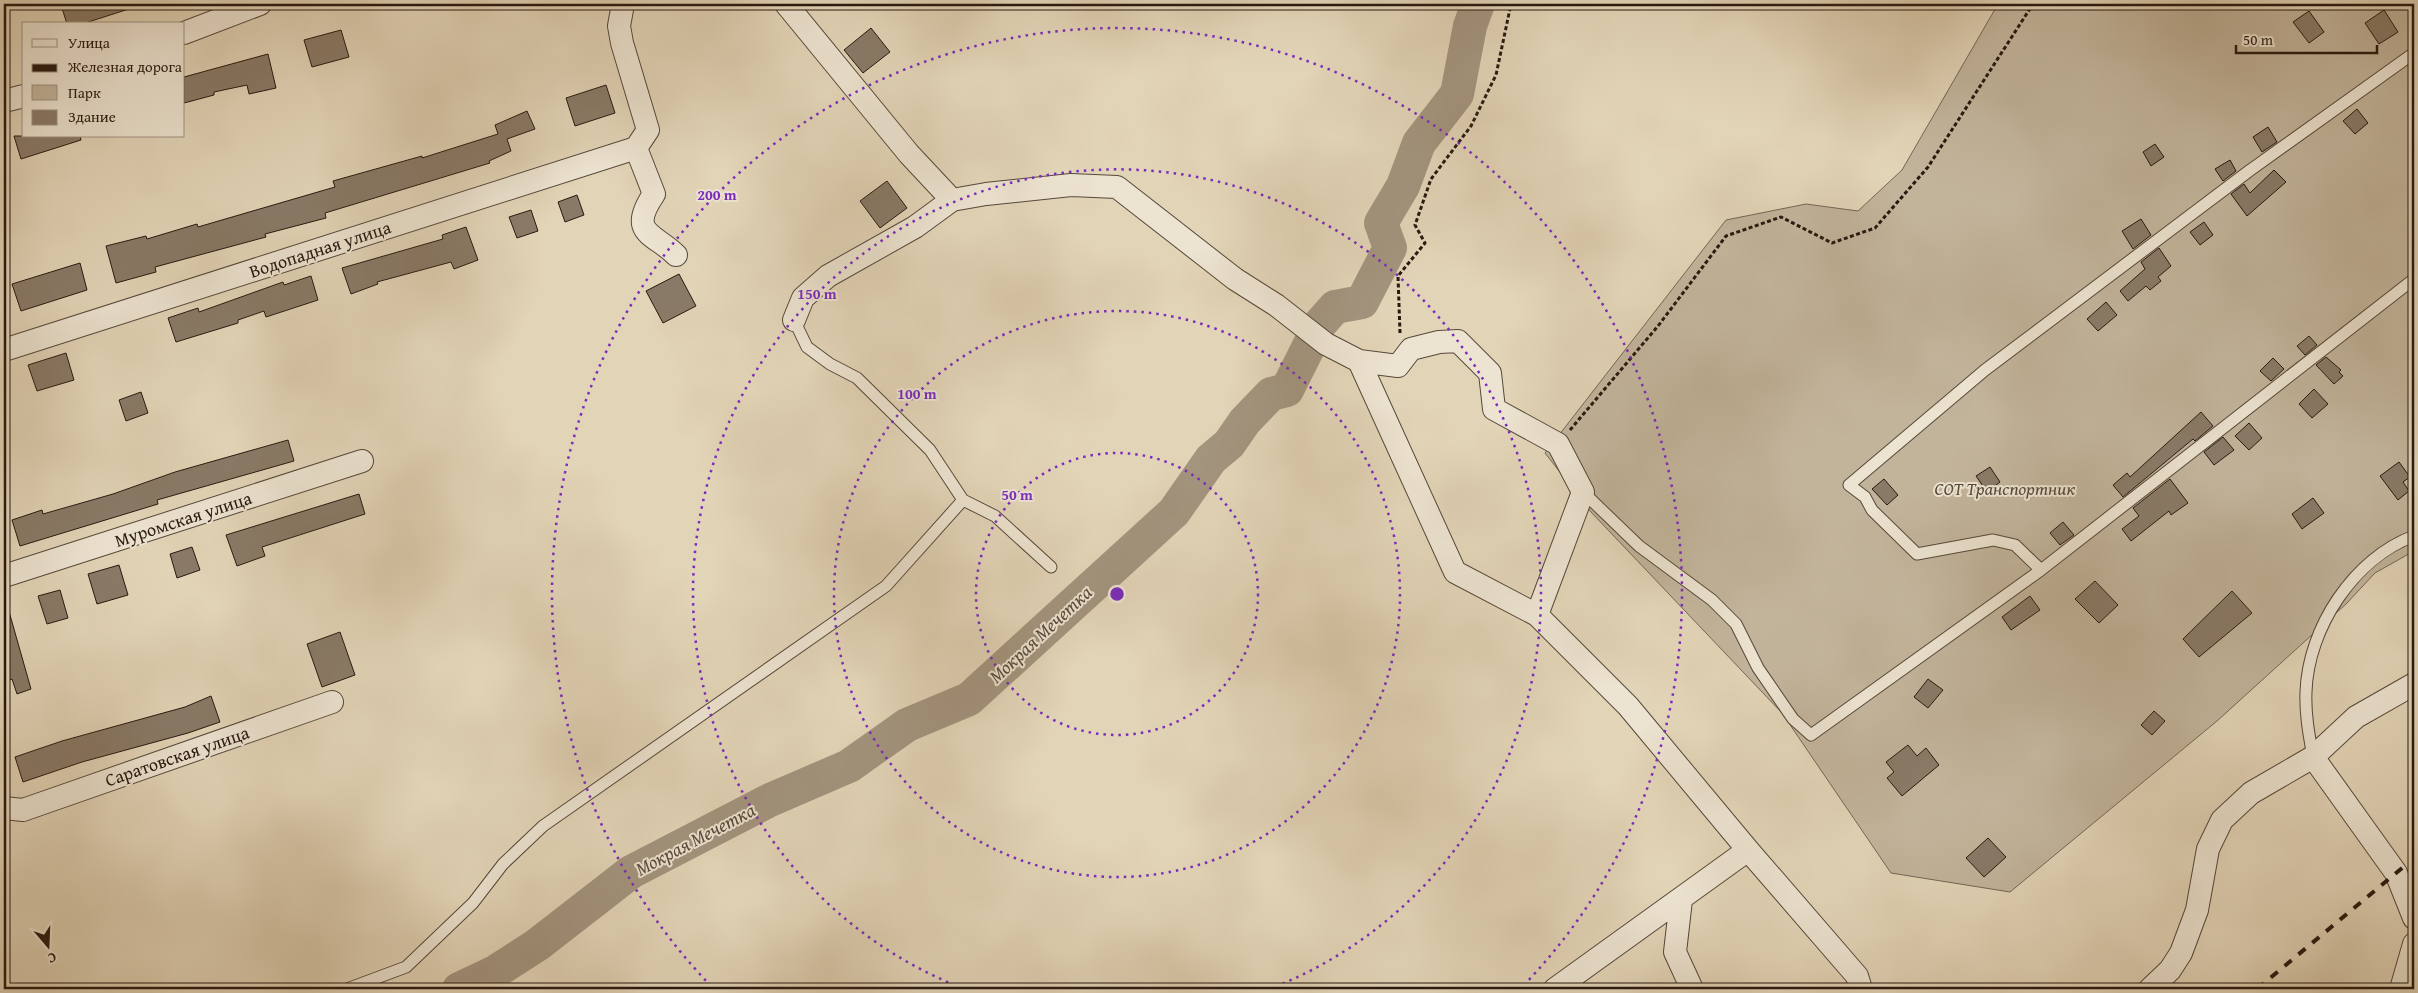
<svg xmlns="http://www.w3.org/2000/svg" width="2418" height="993" font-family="'Gentium Book Plus',serif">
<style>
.green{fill:#c2b49b;stroke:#756656}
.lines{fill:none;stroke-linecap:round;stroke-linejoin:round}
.river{stroke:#a3947e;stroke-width:34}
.building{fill:#897a67;stroke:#281910}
.lane-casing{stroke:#56483a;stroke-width:13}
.street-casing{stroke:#56483a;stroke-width:24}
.path{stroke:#281910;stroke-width:3;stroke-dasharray:4 2.5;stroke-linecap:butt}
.lane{stroke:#ece3d0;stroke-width:11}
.street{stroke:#ece3d0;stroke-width:22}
.rail{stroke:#281910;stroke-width:4;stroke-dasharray:9 9;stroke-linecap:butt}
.ring{fill:none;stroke:#7b2cbf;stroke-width:2.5;stroke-dasharray:2.5 5}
.labels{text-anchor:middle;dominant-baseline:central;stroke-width:4;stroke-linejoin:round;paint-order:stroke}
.street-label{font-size:18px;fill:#281910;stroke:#ece3d0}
.park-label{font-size:18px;font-style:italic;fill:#56483a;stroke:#ece3d0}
.water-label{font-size:19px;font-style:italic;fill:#594a3c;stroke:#ece3d0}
.centre{fill:#7b2cbf;stroke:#ece3d0;stroke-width:2.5}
.ring-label{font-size:15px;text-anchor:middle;font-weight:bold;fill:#7b2cbf;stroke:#ece3d0;stroke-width:4;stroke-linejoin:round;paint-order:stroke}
</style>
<rect width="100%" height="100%" fill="#e2d4b7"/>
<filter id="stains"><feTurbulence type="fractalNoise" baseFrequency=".004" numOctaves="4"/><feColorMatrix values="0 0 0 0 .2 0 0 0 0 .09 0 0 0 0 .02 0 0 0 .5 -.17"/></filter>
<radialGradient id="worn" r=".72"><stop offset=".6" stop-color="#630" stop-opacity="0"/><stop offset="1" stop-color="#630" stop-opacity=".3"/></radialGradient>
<path class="green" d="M1998,4H2414V551L2375,573L2346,604L2217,721L2010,892L1891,873L1782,713L1591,512L1545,453L1726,220L1806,204L1858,211L1902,170Z"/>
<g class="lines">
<path class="river" d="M459,989L495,972L537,945L631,872L768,801L849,766L907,725L969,699L1174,512L1211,459L1229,444L1245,421L1271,394L1287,390L1320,324L1335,307L1362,302L1390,248L1381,223L1403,186L1419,143L1457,94L1470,26L1478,4"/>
</g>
<path class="building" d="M75,4H132V8L82,24H67L62,8Z
M2384,10L2398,32L2379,44L2365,23Z
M2309,11L2324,32L2309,43L2293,22Z
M871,28L890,52L863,73L844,50Z
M341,30L349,57L312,67L304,40Z
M268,54L276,88L249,94L247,85L214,92V95L184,103V77Z
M606,85L615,113L575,126L566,98Z
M2357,109L2368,123L2355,134L2343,121Z
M527,111L535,129L507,139L511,151L489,161L490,163L325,213L326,218L265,234L266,237L155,267L156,272L116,283L106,246L146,236L147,239L197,224L198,227L335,187L333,181L422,156V158L498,134L495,125Z
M2268,127L2277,142L2262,152L2253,137Z
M14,136H80L81,140L21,159Z
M2155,144L2164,157L2151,166L2143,152Z
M2230,160L2236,171L2223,181L2215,169Z
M2274,170L2286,182L2247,216L2231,194L2244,184L2250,193Z
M887,181L907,208L880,228L860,201Z
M577,195L584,215L565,222L558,202Z
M531,210L538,231L517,238L509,217Z
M2141,219L2151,235L2133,249L2122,231Z
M2204,222L2213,235L2200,245L2190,232Z
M466,227L478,260L454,269L451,262L377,282L378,284L351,294L342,268L443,239L442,235Z
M2159,248L2171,266L2158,277L2161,281L2150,290L2146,286L2128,301L2120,291L2145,269L2141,262Z
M80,263L87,290L21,311L12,284Z
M679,274L696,306L663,323L646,291Z
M311,276L318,300L266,317L264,311L238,320V323L176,342L168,318L198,308L199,312L283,282L284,285Z
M2106,302L2117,315L2098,331L2087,319Z
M2309,336L2317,345L2305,355L2297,346Z
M66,353L74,380L37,391L28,365Z
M2326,357L2341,370L2339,372L2343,376L2334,384L2316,365Z
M2273,358L2284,369L2271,381L2260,371Z
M2314,389L2328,404L2312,418L2299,404Z
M141,392L148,413L126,421L119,400Z
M2201,412L2213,426L2195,441L2193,439L2123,497L2113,485L2127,473L2130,477Z
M2249,423L2262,438L2249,450L2235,436Z
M2223,437L2234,450L2214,465L2204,452Z
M288,440L294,461L157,500L158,504L20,546L12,520L42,510L43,514L113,494L175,472Z
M2399,462L2410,477L2403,482L2409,491L2398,500L2380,476Z
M1990,467L2000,482L1987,492L1976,476Z
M1884,479L1898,495L1887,505L1872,489Z
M2170,479L2188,503L2171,515L2169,511L2131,541L2122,529L2139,516L2133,508Z
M359,494L365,514L262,547L265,556L237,566L226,535Z
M2313,498L2324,513L2302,529L2292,514Z
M2063,522L2074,535L2060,545L2050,533Z
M192,547L200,570L177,578L170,554Z
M119,565L128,595L97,604L88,574Z
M2095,581L2118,605L2099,623L2075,599Z
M60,590L68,618L47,624L38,596Z
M2232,591L2252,613L2199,657L2183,639Z
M2030,596L2040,610L2011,630L2002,617Z
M8,608L31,689L17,694L12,679L4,682V609Z
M340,632L355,675L322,687L307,644Z
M1928,679L1943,690L1928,708L1914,697Z
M211,696L220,722L188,733L82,762L23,782L15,757L62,741L185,707Z
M2154,711L2165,721L2152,735L2141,725Z
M1908,745L1917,756L1926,748L1939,765L1902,796L1887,778L1894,772L1886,762Z
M1988,838L2006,857L1984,877L1966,858Z"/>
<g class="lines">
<g class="lane-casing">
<path id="lane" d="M794,320L807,347L830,364L857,378L930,450L963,500L995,516L1051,567
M1583,492L1639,546L1712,600L1736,624L1758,668L1793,719L1811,735L2041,570L2414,279
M2041,570L2015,545L1993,540L1917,554L1872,510L1865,497L1849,485L1985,370L2249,171L2414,53
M2313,757C2309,735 2305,714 2306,692C2308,628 2354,558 2414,536
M347,989L406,967L473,903L503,864L543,826L886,586L963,500"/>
</g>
<g class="street-casing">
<path id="street" d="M623,4L619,26L622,43L648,130L636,148L654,194C627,234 654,233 676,255
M786,4L909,154L952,200L986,194L1071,185L1117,187L1235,279L1276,305L1326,344L1359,361L1398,366L1411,349L1439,342L1458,341L1490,373L1494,409L1558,444L1583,492L1537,615
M184,33L260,4
M4,101L24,96
M794,320L803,298L828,276L915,227L952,200
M4,350L636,148
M1359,361L1455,572L1537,615L1628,706L1748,850L1857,976L1861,989
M4,576L362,461
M2313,757L2396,873L2414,918
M4,808L23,810L332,702
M1681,900L1675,952L1692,989
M1555,989L1748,850
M2150,989L2170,970L2181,953L2197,910L2208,849L2222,820L2251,793L2313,757L2356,717L2414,684
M2401,989L2414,944"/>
</g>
<path class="path" d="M1400,333L1398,276L1425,243L1415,225L1431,179L1471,126L1496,75L1511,4
M1570,430L1658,326L1726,236L1781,217L1832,243L1875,228L1928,167L2033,4"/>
<use href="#lane" class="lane"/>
<use href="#street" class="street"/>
<path class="rail" d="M2257,989L2414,858"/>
</g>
<g class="ring">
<circle cx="1117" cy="594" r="141"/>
<circle cx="1117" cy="594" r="283"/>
<path d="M962 988A424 424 0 1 1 1272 988"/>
<path d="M711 986A565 565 0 1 1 1523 986"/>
</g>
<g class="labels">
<g class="street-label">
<text transform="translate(320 249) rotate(-18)">Водопадная улица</text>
<text transform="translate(183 519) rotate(-18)">Муромская улица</text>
<text transform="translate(177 756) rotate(-19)">Саратовская улица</text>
</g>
<g class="park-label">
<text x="2005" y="488">СОТ Транспортник</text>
</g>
<g class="water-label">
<text transform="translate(1040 634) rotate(-43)">Мокрая Мечетка</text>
<text transform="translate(695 839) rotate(-28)">Мокрая Мечетка</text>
</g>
</g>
<circle cx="1117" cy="594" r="8" class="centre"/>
<g class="ring-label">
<text x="717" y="200">200 m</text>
<text x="817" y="299">150 m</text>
<text x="917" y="399">100 m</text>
<text x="1017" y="500">50 m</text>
</g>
<rect width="2418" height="993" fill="none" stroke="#e2d4b7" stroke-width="20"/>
<rect x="5" y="5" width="2408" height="983" fill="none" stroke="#281910" stroke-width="2.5"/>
<rect x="10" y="10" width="2398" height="973" fill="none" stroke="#281910"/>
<rect x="22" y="22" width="162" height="115" fill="#ece3d0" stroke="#9e9283"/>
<rect x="32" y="39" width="25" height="8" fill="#ece3d0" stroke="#9e9283"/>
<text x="68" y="48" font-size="15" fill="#281910">Улица</text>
<rect x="32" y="64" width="25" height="8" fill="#281910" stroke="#9e9283"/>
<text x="68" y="72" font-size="15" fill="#281910">Железная дорога</text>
<rect x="32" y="85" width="25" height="15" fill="#c2b49b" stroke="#9e9283"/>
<text x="68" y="98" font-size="15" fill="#281910">Парк</text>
<rect x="32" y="110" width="25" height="15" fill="#897a67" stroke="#9e9283"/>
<text x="68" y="122" font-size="15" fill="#281910">Здание</text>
<g transform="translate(48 946) rotate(161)" stroke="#ece3d0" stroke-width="4" paint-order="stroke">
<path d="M0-4L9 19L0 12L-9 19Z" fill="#281910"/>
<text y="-8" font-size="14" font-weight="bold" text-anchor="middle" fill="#281910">С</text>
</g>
<path d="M2236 45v8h141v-8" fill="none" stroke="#281910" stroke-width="2.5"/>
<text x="2243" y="45" font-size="15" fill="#281910" stroke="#ece3d0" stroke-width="4" paint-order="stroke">50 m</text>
<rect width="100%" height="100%" filter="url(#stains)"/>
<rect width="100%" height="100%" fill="url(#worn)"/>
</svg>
